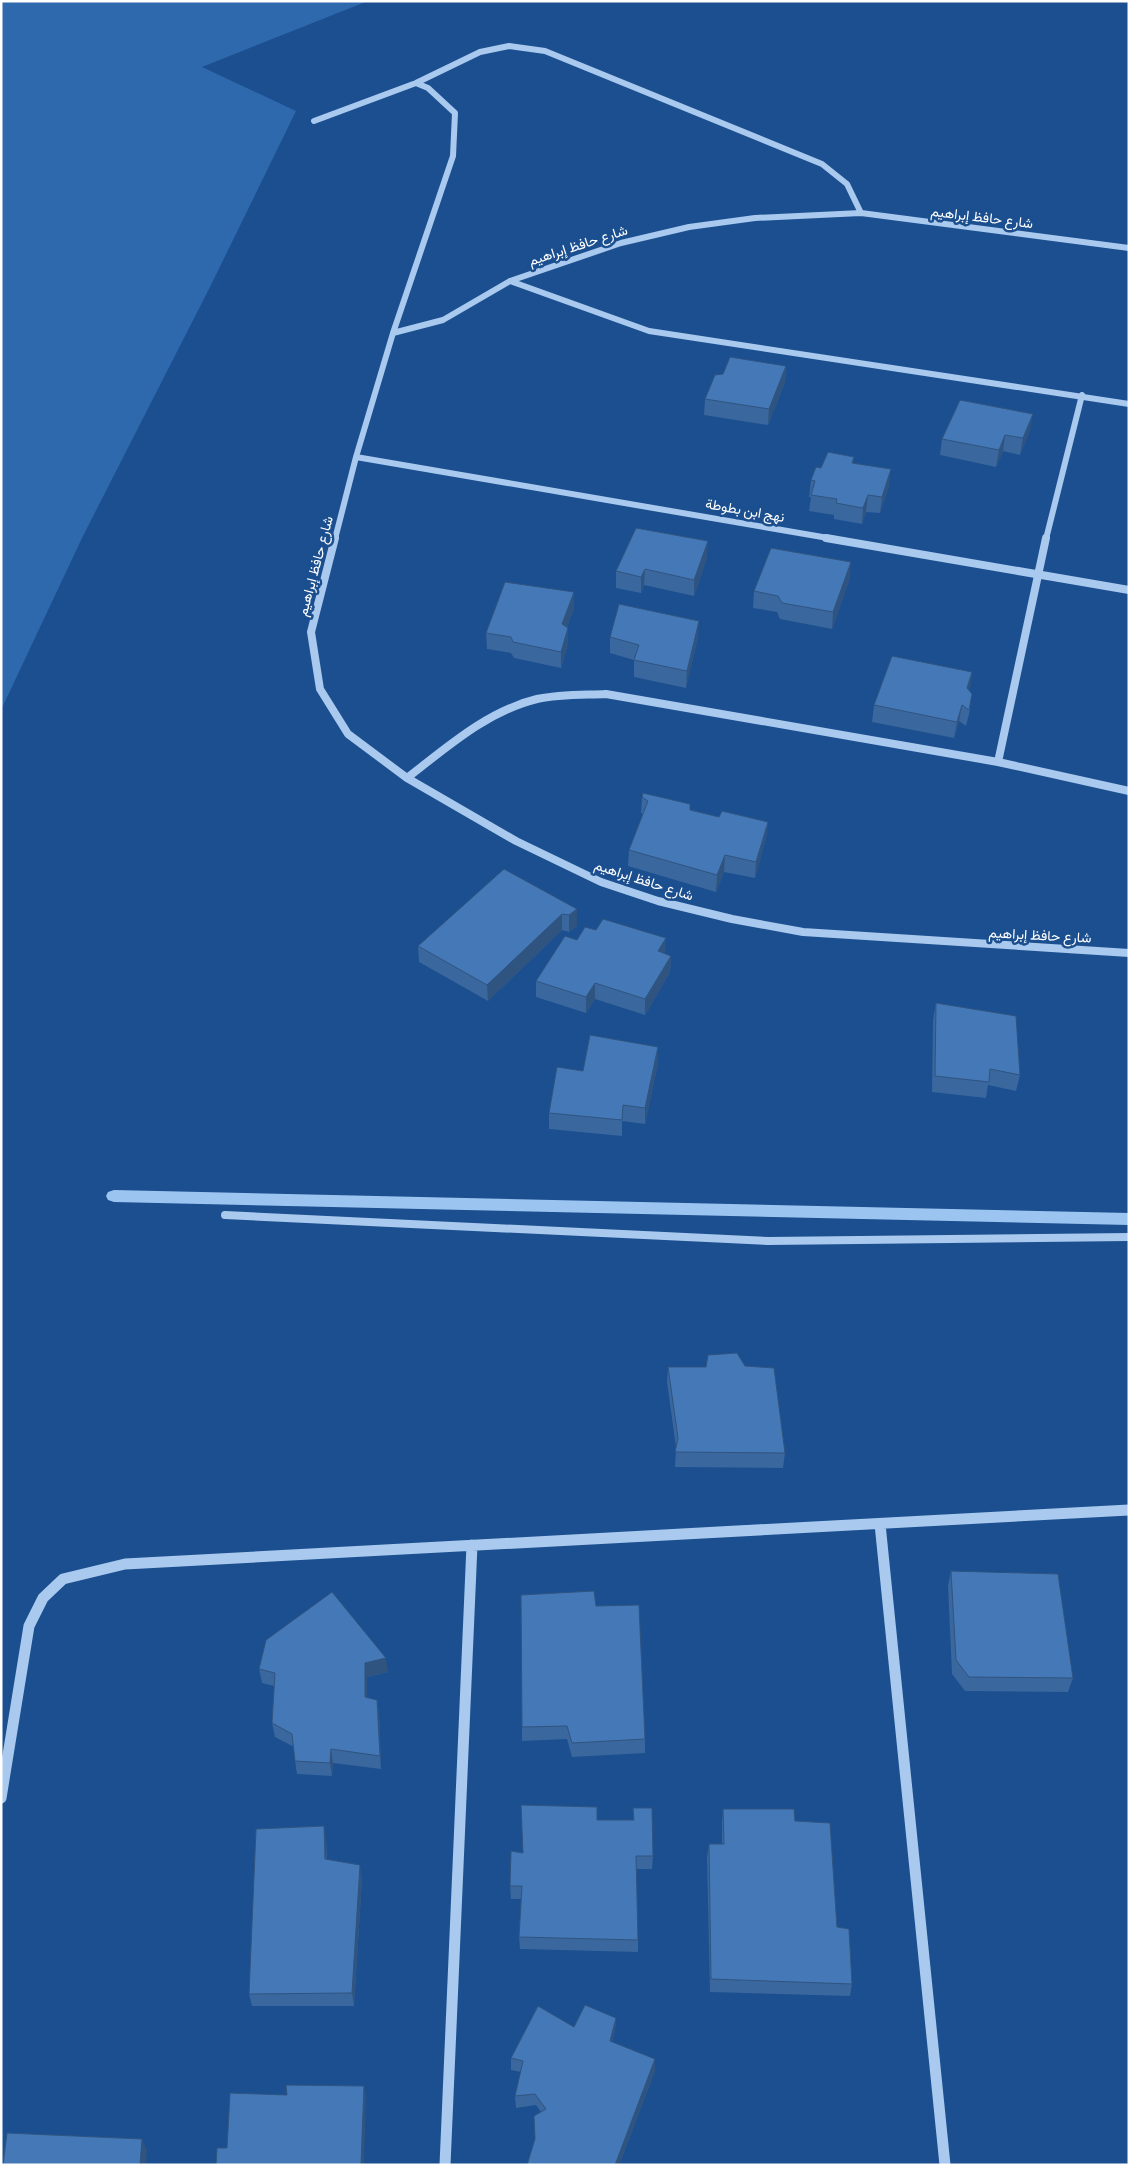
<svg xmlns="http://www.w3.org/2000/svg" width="1130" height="2166" font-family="'PT Sans Narrow',Vazirmatn,sans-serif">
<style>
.green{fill:#2e69ad}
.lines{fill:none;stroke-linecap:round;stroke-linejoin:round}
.stream{fill:#9cc4f0;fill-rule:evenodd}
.minor-far2{stroke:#a9c9ee;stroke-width:6}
.minor-far1{stroke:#a9c9ee;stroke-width:8}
.minor{stroke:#a9c9ee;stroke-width:11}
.wall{fill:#3a679d}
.shaded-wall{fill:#305480}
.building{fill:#4478b7;stroke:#305480}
.labels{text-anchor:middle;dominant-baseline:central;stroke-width:5;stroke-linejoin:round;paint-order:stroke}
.street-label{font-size:14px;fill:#fff;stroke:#1b4f8f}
</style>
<rect width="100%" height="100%" fill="#1b4f8f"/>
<path class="green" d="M1,1H368L202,67L296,111L211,285L82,538L1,710Z"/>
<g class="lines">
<path class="stream" d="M114,1190L1129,1213V1225L114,1202L108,1200L106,1196L108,1192Z"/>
<path class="minor-far2" d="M314,121L416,83L480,52L509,46L545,51L822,164L847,184L861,213
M510,281L649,331L1129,404
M393,333L453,156L455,113L428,88L416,83
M356,457L834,539
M335,539L356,457L393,333L443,320L510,281L621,243L689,227L755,218L861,213L1129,248
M1046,539L1082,395"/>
<path class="minor-far1" d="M335,538L311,632L320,689L348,734L407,778L516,841L601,882L658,901L732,919L803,932L1129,953
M826,538L1129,590
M998,762L1046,538
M407,778C446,748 487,711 537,699C560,694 583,695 606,694L998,762L1129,791
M225,1215L768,1241L1129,1237"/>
<path class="minor" d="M880,1524L945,2165
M1,1798L29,1626L43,1598L63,1579L125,1564L1129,1510
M445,2165L472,1545"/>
</g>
<path class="wall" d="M786,366L785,382L768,425L704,415L705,399L723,374Z
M1030,430L1020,455L1003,451L996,467L940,455L942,439Z
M853,463L889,486L880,513L866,512L862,524L834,519V515L809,511L811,497H809L811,480Z
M707,557L694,596L644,585L641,593L616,588V571Z
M850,578L832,629L780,619L777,612L753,608L754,591Z
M574,592V608L567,627L568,644L561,668L514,658L511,653L487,649L486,633Z
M610,637H698L686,688L634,677V660L610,653Z
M972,672L969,690L970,710L966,726L959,721L954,738L872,722L874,705Z
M642,797L719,817L768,822L766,838L755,878L724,872L716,892L628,866L629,850L643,814L641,813Z
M577,909V926L569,932L562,930L488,1001L419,962L418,946Z
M577,940L665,954L671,956L670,972L645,1015L595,999L586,1013L536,997V981Z
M936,1003L1020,1075L1016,1091L988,1085L986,1098L932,1092L933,1020Z
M658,1063L645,1124L622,1121V1136L549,1129V1113L583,1071Z
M668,1367L785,1453L783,1468L675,1467L676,1447L667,1382Z
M951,1571L1073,1678L1068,1692L965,1691L952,1674L948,1586Z
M596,1606L645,1739V1753L572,1757L567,1739L522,1741V1727Z
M259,1669L388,1672L367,1677V1698L377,1700L379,1714L381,1769L333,1763L332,1776L297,1774L295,1761L294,1747L275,1737L272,1723L274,1686L262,1683Z
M633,1808L653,1856L652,1869H636L638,1940V1952L520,1949L519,1937L521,1899H511L510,1886L523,1853L597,1820H633Z
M723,1809L795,1821L837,1927L852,1984L850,1996L710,1992L707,1857L709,1844H722V1822Z
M326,1839L327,1859L362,1878L354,2006H252L249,1994Z
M616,2018L615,2030L612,2042L655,2071L619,2165H527L535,2139L541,2112L536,2105L516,2108L515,2096L521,2072L511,2070V2058L574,2027Z"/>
<path class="shaded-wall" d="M786,366L785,382L768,425L769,409Z
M1033,414L1030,430L1020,455L1023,438Z
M1005,435L1003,451L996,467L999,450Z
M891,469L889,486L880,513L882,497Z
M868,495L866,512L862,524L863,508Z
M708,541L707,557L694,596V580Z
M851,562L850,578L832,629L833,612Z
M645,569L644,585L641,593V577Z
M574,592V608L562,641V624Z
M699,621L698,637L686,688L687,671Z
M568,628V644L561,668V652Z
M972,672L970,689L965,704L967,688Z
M962,705L959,721L954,738L957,722Z
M768,822L766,838L755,878L756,862Z
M725,855L724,872L716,892L717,875Z
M577,909V926L569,932V915Z
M562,914V930L488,1001L487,985Z
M666,938L665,955L658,951Z
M671,956L670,972L645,1015V999Z
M595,983V999L586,1013V997Z
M658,1047V1063L645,1124V1108Z
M386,1658L388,1672L367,1677V1711L365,1697V1663Z
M377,1700L379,1714L381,1769L380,1756Z
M331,1749L333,1763L332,1776L330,1763Z
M324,1826L326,1839L327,1872L325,1859Z
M360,1865L362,1878L354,2006L352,1993Z
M616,2018L615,2030L609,2052L610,2041Z
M655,2059V2071L619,2165H615Z
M364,2086L366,2097L364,2165H361Z
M142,2139L147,2150L146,2165H140Z"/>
<path class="building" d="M730,357L786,366L769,409L705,399L715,375L723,374Z
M960,400L1033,414L1023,438L1005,435L999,450L942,439Z
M828,452L854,457L852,463L891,469L882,497L868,495L863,508L836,503L837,499L811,495L815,481L811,480L816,467L821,468Z
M636,528L708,541L694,580L645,569L641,577L616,571Z
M771,548L851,562L833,612L782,603L778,596L754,591Z
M505,582L574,592L562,624L568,628L561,652L513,642L511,637L486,633Z
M619,604L699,621L687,671L634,660L639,645L610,637Z
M892,656L972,672L967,688L972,694L969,710L962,705L957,722L874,705Z
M643,793L690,804V810L719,817L722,811L768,822L756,862L725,855L717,875L629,850L648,801L642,797Z
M504,869L577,909L569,915L562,914L487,985L418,946Z
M603,919L666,938L658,951L671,956L645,999L595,983L586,997L536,981L565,936L577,940L585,927L596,930Z
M936,1003L1016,1016L1020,1075L990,1069L989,1082L935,1076Z
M590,1035L658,1047L645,1108L623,1105L622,1120L549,1113L557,1067L583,1071Z
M737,1353L745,1366L774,1368L785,1453L675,1452L678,1438L668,1367H706L708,1355Z
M951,1571L1058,1574L1073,1678L969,1677L956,1660Z
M594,1591L596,1606L639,1605L645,1739L572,1743L567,1726L522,1727L521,1595Z
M332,1592L386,1658L365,1663V1697L377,1700L380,1756L331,1749L330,1763L295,1761L292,1734L272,1723L275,1673L259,1669L266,1640Z
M521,1805L597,1807V1820H634L633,1808H652L653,1856H636L638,1940L519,1937L522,1886H510L511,1851L523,1853Z
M723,1809H794L795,1821L830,1823L837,1927L849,1929L852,1984L711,1979L709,1844H724Z
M324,1826L325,1859L360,1865L352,1993L249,1994L256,1829Z
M585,2005L616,2018L610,2041L655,2059L615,2165H527L535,2139L534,2116L546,2109L535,2094L515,2096L523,2061L511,2058L538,2006L574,2027Z
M286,2085L364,2086L361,2165H216L217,2148H227L230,2093L287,2095Z
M7,2133L142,2139L140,2165H3Z"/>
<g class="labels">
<g class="street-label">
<text transform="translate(982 217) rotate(7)">شارع حافظ إبراهيم</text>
<text transform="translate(578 245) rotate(-18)">شارع حافظ إبراهيم</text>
<text transform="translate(745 510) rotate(10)">نهج ابن بطوطة</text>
<text transform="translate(315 566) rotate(-75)">شارع حافظ إبراهيم</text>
<text transform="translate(644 880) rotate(18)">شارع حافظ إبراهيم</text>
<text transform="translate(1040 935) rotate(3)">شارع حافظ إبراهيم</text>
</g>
</g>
<rect width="1130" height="2166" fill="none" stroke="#ffffff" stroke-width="5"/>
</svg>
